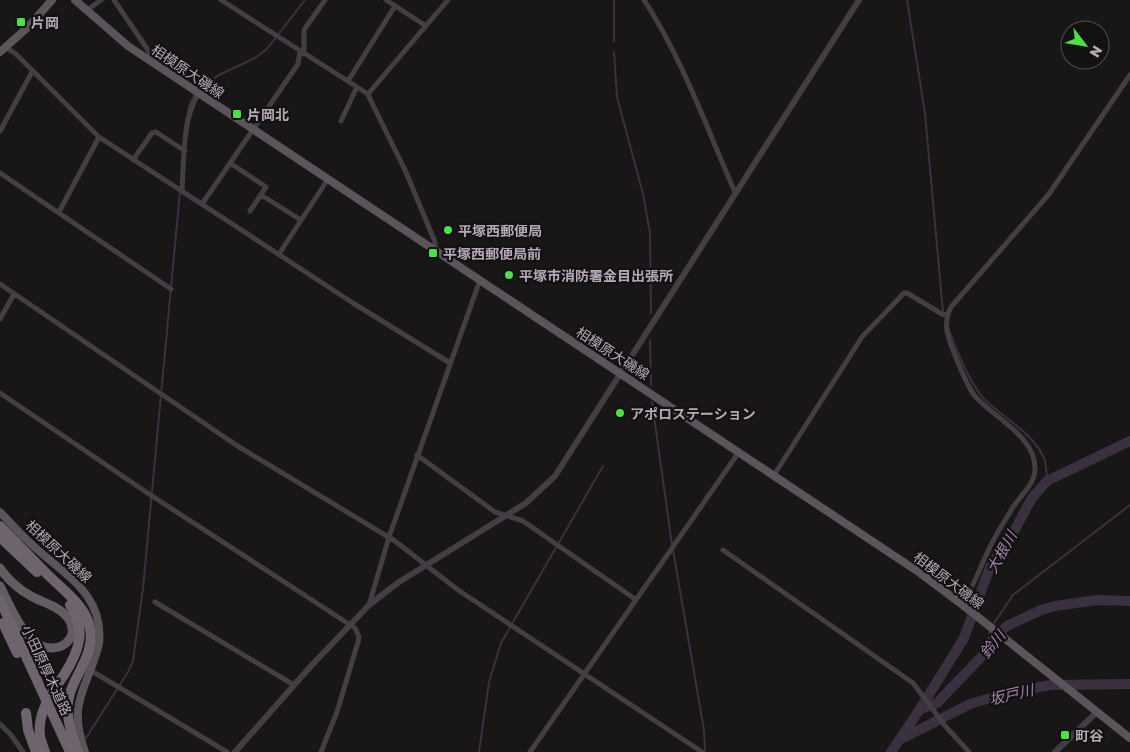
<svg xmlns="http://www.w3.org/2000/svg" width="1130" height="752" font-family="'Golos Text','Noto Sans JP',sans-serif">
<style>
.lines{fill:none;stroke-linecap:round;stroke-linejoin:round}
.stream{stroke:#3b3040;stroke-width:2}
.river{stroke:#3b3040;stroke-width:10}
.minor{stroke:#433e43;stroke-width:5}
.tertiary{stroke:#433e43;stroke-width:6}
.primary{stroke:#5b545b;stroke-width:8}
.trunk{stroke:#645c64;stroke-width:9}
.motorway{stroke:#6d646d;stroke-width:10}
.motorway-bridge{stroke:#6d646d;stroke-width:10}
.poi-dot{fill:#4de243;stroke:#131112;stroke-width:2}
.labels{text-anchor:middle;dominant-baseline:central;stroke-width:4.5;stroke-linejoin:round;paint-order:stroke}
.poi-label{font-size:14px;font-weight:bold;fill:#b6a9b7;stroke:#131112;text-anchor:start}
.street-label{font-size:14px;fill:#b6a9b7;stroke:#131112}
.water-label{font-size:15px;font-style:italic;fill:#a383af;stroke:#131112}
</style>
<rect width="100%" height="100%" fill="#181617"/>
<g class="lines">
<path class="stream" d="M907,0L925,113L943,312
M614,41V0
M614,52L617,97L643,194L650,233L651,313
M200,88L219,75L255,58L267,49L305,0
M185,126L189,107L194,95
M949,330C957,351 969,382 984,399C1002,417 1034,434 1044,458C1047,465 1046,474 1047,481
M650,340L651,385
M652,402L672,545
M673,550L704,730L705,752
M992,626L1013,595L1130,505
M990,630L989,633L993,638
M86,738L128,672L133,661L143,588L180,191
M479,752L489,682L501,643L603,466"/>
<path class="river" d="M921,709L937,703L987,651L993,638L1007,626L1041,610L1055,606L1097,600L1130,601
M901,739L970,704L1004,694L1050,685L1130,684
M891,752L920,709L964,638L990,567L1013,533L1032,498L1047,481L1130,441"/>
<path class="minor" d="M114,0L154,59L155,64
M221,0L368,94L370,99L405,170L435,242V250
M386,0L426,26
M644,0C682,58 706,126 734,190L737,192
M87,10L101,0
M5,47L16,54L99,137L353,303L450,363
M304,54V30L325,0
M348,81L395,6
M368,94L448,0
M341,121L357,87
M0,131L32,72
M133,160L152,133L156,132L185,151
M230,163L266,187L250,211
M0,173L171,289
M182,191C184,161 182,118 199,93
M261,195L301,220
M202,204L298,64L300,51
M59,212L99,137
M279,254L328,179
M0,284L236,445L395,541L458,590L702,752
M0,319L14,294
M0,393L149,494L355,628L359,637L358,642L337,712L321,752
M417,455L495,512L523,521L635,599
M774,475L862,337L904,293H907L942,314L947,315
M723,550L913,683L946,727L969,752
M155,602L294,685
M962,604C975,585 981,564 992,543C998,531 1006,519 1013,507C1021,495 1035,484 1035,469C1036,436 992,417 974,395C965,382 959,365 953,350C947,335 943,322 951,307L1049,194L1130,75
M369,605L389,537L480,280
M90,670L227,752
M0,724L11,735L23,752
M530,752L739,452"/>
<path class="tertiary" d="M235,752L311,666L369,605L399,582L526,503L555,476L859,0
M1055,752L1097,712"/>
<path class="primary" d="M75,0L128,46L920,573L964,606L1130,738
M0,52L28,27L52,0
M0,512C12,525 25,539 39,551C70,578 104,597 99,644C87,690 67,701 85,752"/>
<path class="trunk" d="M0,568C8,580 18,589 31,596C43,603 59,606 68,618C83,639 56,658 35,642C19,629 9,604 0,586"/>
<path class="motorway" d="M0,526C16,542 32,559 48,575C63,590 86,606 90,628C95,653 77,671 70,693C64,712 71,733 78,752
M0,537L37,572
M0,600L70,752
M3,623L17,653
M64,675C78,653 88,629 70,605
M26,713L28,730L36,752
M40,737L45,752"/>
<path class="motorway-bridge" d="M40,737C37,713 50,695 64,675"/>
</g>
<g class="poi-dot">
<rect x="16" y="17" width="10" height="10" rx="2.5"/>
<rect x="232" y="109" width="10" height="10" rx="2.5"/>
<circle cx="448" cy="230" r="5"/>
<rect x="428" y="248" width="10" height="10" rx="2.5"/>
<circle cx="509" cy="275" r="5"/>
<circle cx="620" cy="413" r="5"/>
<rect x="1060" y="730" width="10" height="10" rx="2.5"/>
</g>
<g class="labels">
<g class="poi-label">
<text x="31" y="22">片岡</text>
<text x="247" y="114">片岡北</text>
<text x="458" y="230">平塚西郵便局</text>
<text x="443" y="253">平塚西郵便局前</text>
<text x="519" y="275">平塚市消防署金目出張所</text>
<text x="630" y="413">アポロステーション</text>
<text x="1075" y="735">町谷</text>
</g>
<g class="street-label">
<text transform="translate(188 71) rotate(34)">相模原大磯線</text>
<text transform="translate(613 353) rotate(33)">相模原大磯線</text>
<text transform="translate(59 551) rotate(43)">相模原大磯線</text>
<text transform="translate(949 580) rotate(37)">相模原大磯線</text>
<text transform="translate(47 670) rotate(65)">小田原厚木道路</text>
</g>
<g class="water-label">
<text transform="translate(1001 552) rotate(-61)">大根川</text>
<text transform="translate(992 644) rotate(-51)">鈴川</text>
<text transform="translate(1011 694) rotate(-13)">坂戸川</text>
</g>
</g>
<g transform="translate(1085 45) rotate(121)"><circle r="24" fill="#131112" stroke="#544e54"/>
<path d="M0-4L9 19L0 12L-9 19Z" fill="#4de243"/>
<text y="-8" font-size="14" font-weight="bold" text-anchor="middle" fill="#b6a9b7">N</text>
</g>
</svg>
